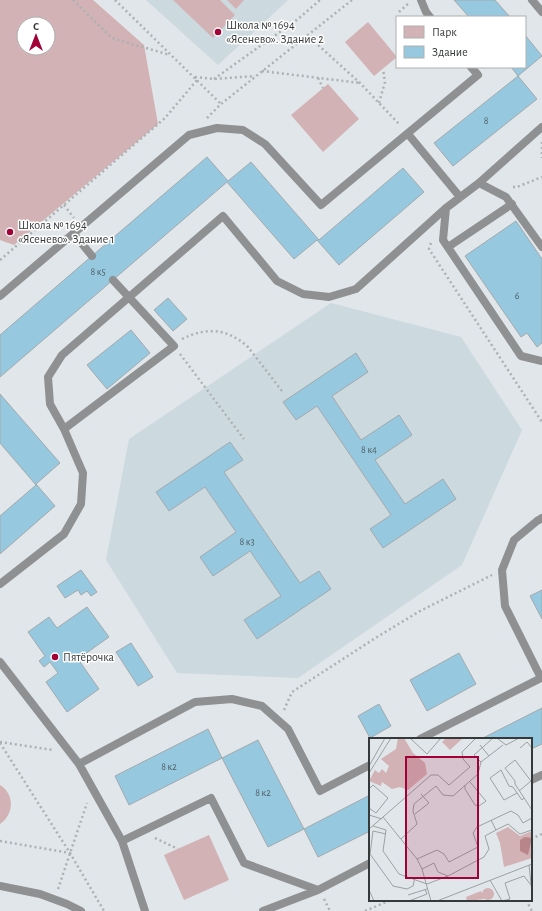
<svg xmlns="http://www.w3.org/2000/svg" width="542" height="911" font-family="'Alegreya Sans',sans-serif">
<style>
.built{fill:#ccd9df}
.green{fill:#d2b2b4;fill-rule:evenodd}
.building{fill:#96c9df;stroke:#a3a9ac}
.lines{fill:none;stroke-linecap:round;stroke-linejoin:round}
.path{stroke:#acb1b3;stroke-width:2.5;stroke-dasharray:2 3;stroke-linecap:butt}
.lane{stroke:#8e9091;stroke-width:8}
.poi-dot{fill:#a10136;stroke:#fff;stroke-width:1.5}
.labels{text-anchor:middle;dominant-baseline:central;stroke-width:3;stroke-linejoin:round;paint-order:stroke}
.number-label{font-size:10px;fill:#4e5d63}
.poi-label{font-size:12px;fill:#36393a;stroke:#fff;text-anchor:start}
.inset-road{fill:none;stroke:#9ca1a3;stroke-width:1}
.view{fill:#a10136;fill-opacity:0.15;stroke:#a10136;stroke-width:2}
.inset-edge{fill:none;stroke:#36393a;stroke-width:2}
</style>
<rect width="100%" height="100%" fill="#e0e6e9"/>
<path class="built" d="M146,0H288L218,65Z
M331,303L461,337L522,430L462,565L298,678L177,673L106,560L129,439Z"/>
<path class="green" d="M0,0H93L144,45L158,124L14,245L0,240ZM24,24H48V48H24Z
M173,0H220L235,15L213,38Z
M227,0H244L236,9Z
M368,22L397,57L374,76L345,42Z
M328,84L359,119L323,152L291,115Z
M0,785C15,794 14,815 0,824Z
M209,835L229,880L184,900L164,855Z"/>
<path class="building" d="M454,0H495L510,17H469Z
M525,35L542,56L518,76L511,67H525Z
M518,76L537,99L453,166L434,143Z
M207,157L228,181L251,162L319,240L403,168L424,192L339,265L317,240L294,259L227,182L0,377V335Z
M516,221L542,259V343L537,347L527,333L521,337L465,256Z
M168,298L187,319L173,331L154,310Z
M131,330L150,353L107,389L87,365Z
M356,353L368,372L332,396L361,440L399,415L412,435L375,460L405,504L443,479L456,499L383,548L370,529L391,515L317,406L296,420L283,402Z
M0,394L60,463L36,484L55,506L0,554V516L36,485L0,443Z
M230,442L243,460L224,472L300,583L319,571L331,589L257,639L244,620L281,596L250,551L213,576L200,557L236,532L205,487L169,511L156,492Z
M81,570L97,592L91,596L87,591L81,595L78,590L65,598L57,586Z
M542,590V619L530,596Z
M87,607L109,637L78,659L99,689L67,712L46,682L58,673L50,662L44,667L39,661L45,656L28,632L49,617L57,628Z
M131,643L153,677L138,686L116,652Z
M459,653L476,684L427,711L410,680Z
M379,704L391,726L370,738L358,716Z
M542,708V744L531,749V739H481Z
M208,729L222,758L129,805L115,776Z
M258,740L304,829L268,847L222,758Z
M370,795V831L318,857L304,829Z"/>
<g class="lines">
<path class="path" d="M73,0L112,38L170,55
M115,0L221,104
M399,12L410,2
M307,35L360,83L399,124
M262,71L360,83
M195,77L214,79L255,76
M318,78L323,88
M214,79L298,19L320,0
M379,103L385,82L383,69
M207,118L221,104L352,0
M542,142V158
M513,187H517L542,177
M64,205L74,218
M431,243L429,249L542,422
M0,260L165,118L197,80
M182,339C206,327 227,328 248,347L282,391
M180,354L244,439
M284,710L292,692L377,637L420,611L492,575
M0,742L53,750
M0,743L70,853L104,911
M155,838L178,849
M531,839L542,834
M0,841L70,853
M58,889L87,803
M324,899L330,911
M526,900L532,911
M365,911L391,900"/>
<path class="lane" d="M421,0L426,12L430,17
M532,0L542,12
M408,134L460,197
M479,183L506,197L542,247
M446,208L443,240L521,356L542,361
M74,234L92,256
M448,247L512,204
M0,296L189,135L217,128L243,130L265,144L321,205L478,75L471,67
M64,429L174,346L113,280
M0,584L64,534L81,504L83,473L64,429L50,404L48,377L62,355L223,216L277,281L303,294L329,297L356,289L446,208L479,183L542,127
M0,662L79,764L122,841L145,911
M420,739L541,678L505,606L502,570L514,540L537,521L542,518
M79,764L195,702L232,699L262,706L288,729L320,791L370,765
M531,780L542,775
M122,841L211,798L244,863L318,890L370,863
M0,886L40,894L67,904L81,911
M263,911L318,890"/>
</g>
<g class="poi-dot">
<circle cx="218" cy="32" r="4"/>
<circle cx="10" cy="232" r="4"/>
<circle cx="55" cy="657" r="4"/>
</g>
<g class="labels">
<g class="number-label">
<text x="486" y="121">8</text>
<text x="98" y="272">8 к5</text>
<text x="517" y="296">6</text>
<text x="369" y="450">8 к4</text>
<text x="247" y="542">8 к3</text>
<text x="169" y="767">8 к2</text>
<text x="263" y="793">8 к2</text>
</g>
<g class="poi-label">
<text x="226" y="25">Школа № 1694<tspan x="226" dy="14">«Ясенево». Здание 2</tspan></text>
<text x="18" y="225">Школа № 1694<tspan x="18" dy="14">«Ясенево». Здание 1</tspan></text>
<text x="63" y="657">Пятёрочка</text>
</g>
</g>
<g transform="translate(369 738)">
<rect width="163" height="163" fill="#e0e6e9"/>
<path d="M29,0H35L44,15L56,25L58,36L39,52L31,49L23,51L13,44L12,48L0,43L6,32L10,35L13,31L17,35L20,28L12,21L27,11ZM77,0H94L81,12L73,4ZM139,89L151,98L163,93V120L135,129L131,105L127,95ZM113 156a6 6 0 1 1 12 0a6 6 0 1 1-12 0ZM112,153L115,161L98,163L97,159Z" fill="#d2b2b4"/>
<path d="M156,99L163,100L159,117L151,113V102Z" fill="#b8868a"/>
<path class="inset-road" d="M41,0L58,16L72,0M128,0L137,7L150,0M111,7L120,18M151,10L158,4L163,10M112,24L134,7M0,28L16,0M0,35L22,0M96,47V51L106,67L110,68L117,63L101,44M0,51L4,47L19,60L7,75L0,70M150,53L162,43L146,22L136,30L146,43V46L163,72M148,55L135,62L121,40L132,32L140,48L144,49L153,62L155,60M46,76L60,65L52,56M0,77L13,81M14,79L62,37H69L80,47L101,29L94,21L93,14L107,0M4,88L17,92L14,113L30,136L58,146L79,138M0,91L14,79L48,121L53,131L62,163M127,92L139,86L151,96L163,92M17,96L4,93L1,116L24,148L38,151L44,148L46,139M32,101L48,86L44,73L45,66L67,48L74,57L84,58L109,36L112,24L105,17L124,0M48,121L68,112L75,116L80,124L109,109L104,95L108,89L142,73L149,77L154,85L163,80M160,127L163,155M53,131L65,125L69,134L79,138L115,119L120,111L116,98L127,92L122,82M121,142L133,163M0,152L5,163M39,157L58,151M40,163L58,156L56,151M68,163L163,126M133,163L141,161L136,145L155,138L162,147"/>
<path class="view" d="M37,19H109V140H37Z"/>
<rect width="163" height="163" class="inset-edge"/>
</g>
<rect x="396" y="16" width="130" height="52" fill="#ffffff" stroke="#afb0b0"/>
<rect x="404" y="26" width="20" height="12" fill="#d2b2b4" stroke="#afb0b0"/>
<text x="432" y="36" font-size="12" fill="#36393a">Парк</text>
<rect x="404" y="46" width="20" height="12" fill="#96c9df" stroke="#afb0b0"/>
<text x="432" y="56" font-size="12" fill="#36393a">Здание</text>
<g transform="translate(36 36)"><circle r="19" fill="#ffffff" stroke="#afb0b0"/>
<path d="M0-3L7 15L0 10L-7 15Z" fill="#a10136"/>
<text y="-6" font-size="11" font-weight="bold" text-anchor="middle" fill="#36393a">С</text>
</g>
</svg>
